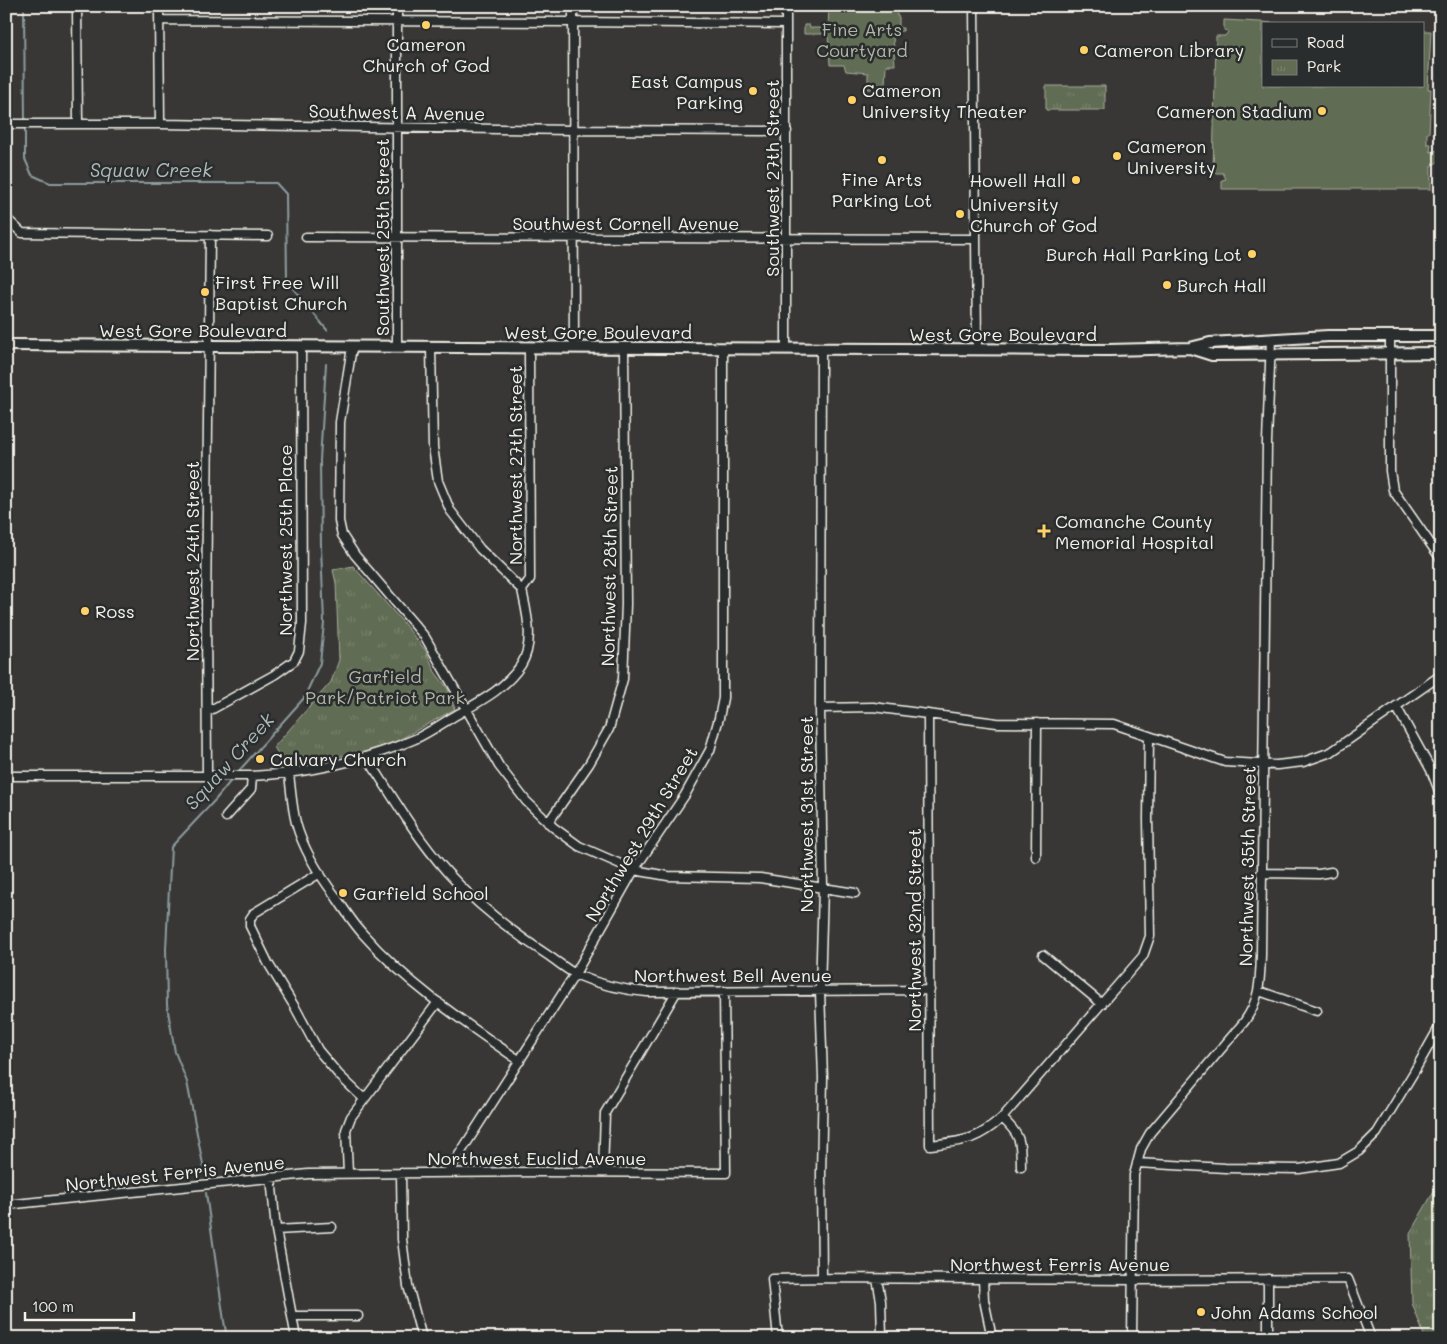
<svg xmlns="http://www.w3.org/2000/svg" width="1447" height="1344" font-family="Mali,sans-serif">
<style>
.park{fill:url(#park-tufts);stroke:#aaae9e}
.garden{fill:#616c53;stroke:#aaae9e}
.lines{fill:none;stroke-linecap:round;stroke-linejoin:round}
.stream{stroke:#8d9c9e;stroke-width:2}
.minor-casing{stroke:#f4f1e8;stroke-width:11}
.major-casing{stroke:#f4f1e8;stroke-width:14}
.minor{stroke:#2a2d2e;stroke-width:8}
.major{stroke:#2a2d2e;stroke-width:10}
.poi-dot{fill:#ffd166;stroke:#2a2d2e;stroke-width:2}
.labels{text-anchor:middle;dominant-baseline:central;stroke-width:5;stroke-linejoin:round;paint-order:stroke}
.park-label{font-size:18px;fill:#b2b5a5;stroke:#2a2d2e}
.poi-label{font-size:18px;fill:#f4f1e8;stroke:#2a2d2e;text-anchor:start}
.street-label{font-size:18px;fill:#f4f1e8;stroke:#2a2d2e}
.water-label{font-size:19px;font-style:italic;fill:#afb9b6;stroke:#2a2d2e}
</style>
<defs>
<pattern id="park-tufts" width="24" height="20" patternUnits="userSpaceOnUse" patternTransform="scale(1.25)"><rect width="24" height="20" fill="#616c53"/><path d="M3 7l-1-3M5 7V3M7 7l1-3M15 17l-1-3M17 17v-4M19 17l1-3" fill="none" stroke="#78816c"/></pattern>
</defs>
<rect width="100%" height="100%" fill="#383736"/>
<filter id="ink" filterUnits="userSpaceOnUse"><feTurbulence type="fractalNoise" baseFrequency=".02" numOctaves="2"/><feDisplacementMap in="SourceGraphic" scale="10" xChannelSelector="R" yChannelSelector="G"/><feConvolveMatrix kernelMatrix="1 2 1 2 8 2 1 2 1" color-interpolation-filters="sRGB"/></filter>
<g filter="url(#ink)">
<path class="park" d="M1046,86H1105V110H1046Z
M353,566L401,620L426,651L435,672L448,689L455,709L397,741L364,752L285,766L274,747L331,682L339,660L336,583L333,570Z
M1441,1179V1338H1425L1412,1303L1410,1233Z"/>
<path class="garden" d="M886,6H897V16L899,17V28H903V31H900L899,34L893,36L895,65H886L885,84H881V89H868V73L846,71L844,65H830L828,34H804V25H809L810,28H828L829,8L867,9V7L885,8Z
M1224,20L1295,24H1263V86H1423V31H1431L1428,89H1431L1429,133H1427V144H1431L1430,152L1439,150L1441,160L1431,166V189H1222V180L1226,179L1223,173H1213L1216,36H1225L1228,32V31L1224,30Z"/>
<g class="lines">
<path class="stream" d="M24,6L25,121
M25,126V159L32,175L50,183H276L286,194L287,281L327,330
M237,773L304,698L320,663L324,623L321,547L320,460L326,364
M205,1175L187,1082L175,1052L167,1005L166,949L171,847L216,799L233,778
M206,1193L224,1321L227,1338"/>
<g class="minor-casing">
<path id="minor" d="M77,6L78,124
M159,6L160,124
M397,6V347
M573,6L574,348
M786,6V349
M974,6L977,350
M160,20L573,22L786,24
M6,124H160L573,130L787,131
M6,218L22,233L268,236
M306,237L975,239
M1390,336V471L1393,490L1441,559
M352,347L340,422L339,521L342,535L355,555L425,637L499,766L526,801L553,827L579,846L634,870L668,876L760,878L855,893
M431,348L433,447L438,481L450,510L480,549L522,590
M821,350L820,708L823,888L820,991L823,1078L821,1174L822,1278
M1396,706L1431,770L1441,796
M820,708L873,707L997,723L1114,724L1225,762L1277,765L1303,762L1331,752L1441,675
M207,712L274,675L294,661L299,651L302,623L301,347
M928,714L930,1145C964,1141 976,1141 1002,1118L1143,956L1150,936L1148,819L1149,736
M367,757C392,796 416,837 447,872C476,904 512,932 549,956C558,962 567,970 577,975C600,985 623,990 647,992L930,990
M289,774C291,790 292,807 296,823C303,849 320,876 336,897C344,909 353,923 363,934C407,984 465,1023 520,1061
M207,775L206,611L210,235
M6,776H252C309,773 362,762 415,739C430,732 444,722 458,714C481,701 506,688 521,665C535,643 527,614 522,590L530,579L529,348
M226,817L251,789L252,776
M548,823L589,764L609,729L623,679L626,604L624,349
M1036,857L1037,723
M320,873L254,913L250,919V926L268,963L296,1009L318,1050L339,1075L364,1099
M1261,873L1319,874L1331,872
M1043,955L1102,1004
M1259,991L1317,1011
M1002,1118C1021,1135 1021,1142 1021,1167
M1137,1163L1225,1168L1299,1169L1339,1163L1359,1151L1377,1133L1414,1072L1441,1024
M448,1172L575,974L634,870L685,795L710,750L719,718L723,698V349
M603,1172L605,1113L677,991
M348,1173L346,1130L351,1117L438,1002
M401,1173L402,1239L408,1286L422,1338
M271,1177L276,1230L296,1338
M6,1205L308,1174L542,1172L726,1173L724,991
M276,1230L332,1227
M877,1279L881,1301L882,1338
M983,1279L984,1300L992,1338
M292,1316H358
M778,1338L772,1279L822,1278L1134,1280L1348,1279L1371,1338
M1132,1338L1134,1175L1141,1149L1150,1133L1244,1022C1260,1000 1260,982 1261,955L1267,442L1271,339
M1268,1338V1279"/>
</g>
<g class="major-casing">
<path id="major" d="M6,345L1109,350L1190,348L1210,343L1328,336H1441
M1190,348L1212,355L1441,353"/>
</g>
<use href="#minor" class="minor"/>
<use href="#major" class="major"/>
</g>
</g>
<g class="poi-dot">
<circle cx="426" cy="25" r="5"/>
<circle cx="1084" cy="50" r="5"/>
<circle cx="753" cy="91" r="5"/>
<circle cx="852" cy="100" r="5"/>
<circle cx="1322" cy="111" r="5"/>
<circle cx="1117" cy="156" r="5"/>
<circle cx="882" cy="160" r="5"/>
<circle cx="1076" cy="180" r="5"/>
<circle cx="960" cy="214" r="5"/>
<circle cx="1252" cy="254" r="5"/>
<circle cx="1167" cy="285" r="5"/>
<circle cx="205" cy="292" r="5"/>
<path d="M1041.5 523.5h5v5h5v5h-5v5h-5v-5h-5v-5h5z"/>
<circle cx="85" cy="611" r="5"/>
<circle cx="260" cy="759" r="5"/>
<circle cx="343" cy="893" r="5"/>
<circle cx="1201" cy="1312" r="5"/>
</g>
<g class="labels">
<g class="park-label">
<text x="862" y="29">Fine Arts<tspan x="862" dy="21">Courtyard</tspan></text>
<text x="385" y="676">Garfield<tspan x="385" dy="21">Park/Patriot Park</tspan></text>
</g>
<g class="poi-label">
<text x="426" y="44" text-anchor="middle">Cameron<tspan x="426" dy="21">Church of God</tspan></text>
<text x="1094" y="50">Cameron Library</text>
<text x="743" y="81" text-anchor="end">East Campus<tspan x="743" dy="21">Parking</tspan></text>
<text x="862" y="90">Cameron<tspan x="862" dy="21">University Theater</tspan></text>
<text x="1312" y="111" text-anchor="end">Cameron Stadium</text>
<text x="1127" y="146">Cameron<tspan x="1127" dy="21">University</tspan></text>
<text x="882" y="179" text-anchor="middle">Fine Arts<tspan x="882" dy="21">Parking Lot</tspan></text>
<text x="1066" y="180" text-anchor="end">Howell Hall</text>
<text x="970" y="204">University<tspan x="970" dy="21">Church of God</tspan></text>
<text x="1242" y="254" text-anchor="end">Burch Hall Parking Lot</text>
<text x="215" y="282">First Free Will<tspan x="215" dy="21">Baptist Church</tspan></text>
<text x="1177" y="285">Burch Hall</text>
<text x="1055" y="521">Comanche County<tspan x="1055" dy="21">Memorial Hospital</tspan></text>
<text x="95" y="611">Ross</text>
<text x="270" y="759">Calvary Church</text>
<text x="353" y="893">Garfield School</text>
<text x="1211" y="1312">John Adams School</text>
</g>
<g class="street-label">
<text transform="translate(397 112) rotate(1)">Southwest A Avenue</text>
<text transform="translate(772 178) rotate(-90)">Southwest 27th Street</text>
<text x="626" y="223">Southwest Cornell Avenue</text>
<text transform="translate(382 237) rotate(-90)">Southwest 25th Street</text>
<text x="193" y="330">West Gore Boulevard</text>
<text x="598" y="332">West Gore Boulevard</text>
<text x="1003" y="334">West Gore Boulevard</text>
<text transform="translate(515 465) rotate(-90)">Northwest 27th Street</text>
<text transform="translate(285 540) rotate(-90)">Northwest 25th Place</text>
<text transform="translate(192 561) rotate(-90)">Northwest 24th Street</text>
<text transform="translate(609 566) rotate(-89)">Northwest 28th Street</text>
<text transform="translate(806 814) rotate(-90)">Northwest 31st Street</text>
<text transform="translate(641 834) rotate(-59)">Northwest 29th Street</text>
<text transform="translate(1247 866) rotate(-89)">Northwest 35th Street</text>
<text transform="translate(914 930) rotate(-90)">Northwest 32nd Street</text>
<text x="733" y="975">Northwest Bell Avenue</text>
<text x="537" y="1158">Northwest Euclid Avenue</text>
<text transform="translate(175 1173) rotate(-6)">Northwest Ferris Avenue</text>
<text x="1060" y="1264">Northwest Ferris Avenue</text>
</g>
<g class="water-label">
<text x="151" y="169">Squaw Creek</text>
<text transform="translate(229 761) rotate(-48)">Squaw Creek</text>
</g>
</g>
<rect width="1447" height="1344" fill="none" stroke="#2a2d2e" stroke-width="25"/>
<rect x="12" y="12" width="1422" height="1319" fill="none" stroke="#f4f1e8" stroke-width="2" filter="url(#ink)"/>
<rect x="1262" y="22" width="162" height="65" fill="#2a2d2e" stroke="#7b7b78"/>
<rect x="1272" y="39" width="25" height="8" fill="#2a2d2e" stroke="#7b7b78"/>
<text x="1307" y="48" font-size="15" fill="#f4f1e8">Road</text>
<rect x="1272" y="60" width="25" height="15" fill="url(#park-tufts)" stroke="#7b7b78"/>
<text x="1307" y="72" font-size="15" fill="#f4f1e8">Park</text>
<path d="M25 1312v8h109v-8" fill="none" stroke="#f4f1e8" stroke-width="2.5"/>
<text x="32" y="1312" font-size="15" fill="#f4f1e8" stroke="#2a2d2e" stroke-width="4" paint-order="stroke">100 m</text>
</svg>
